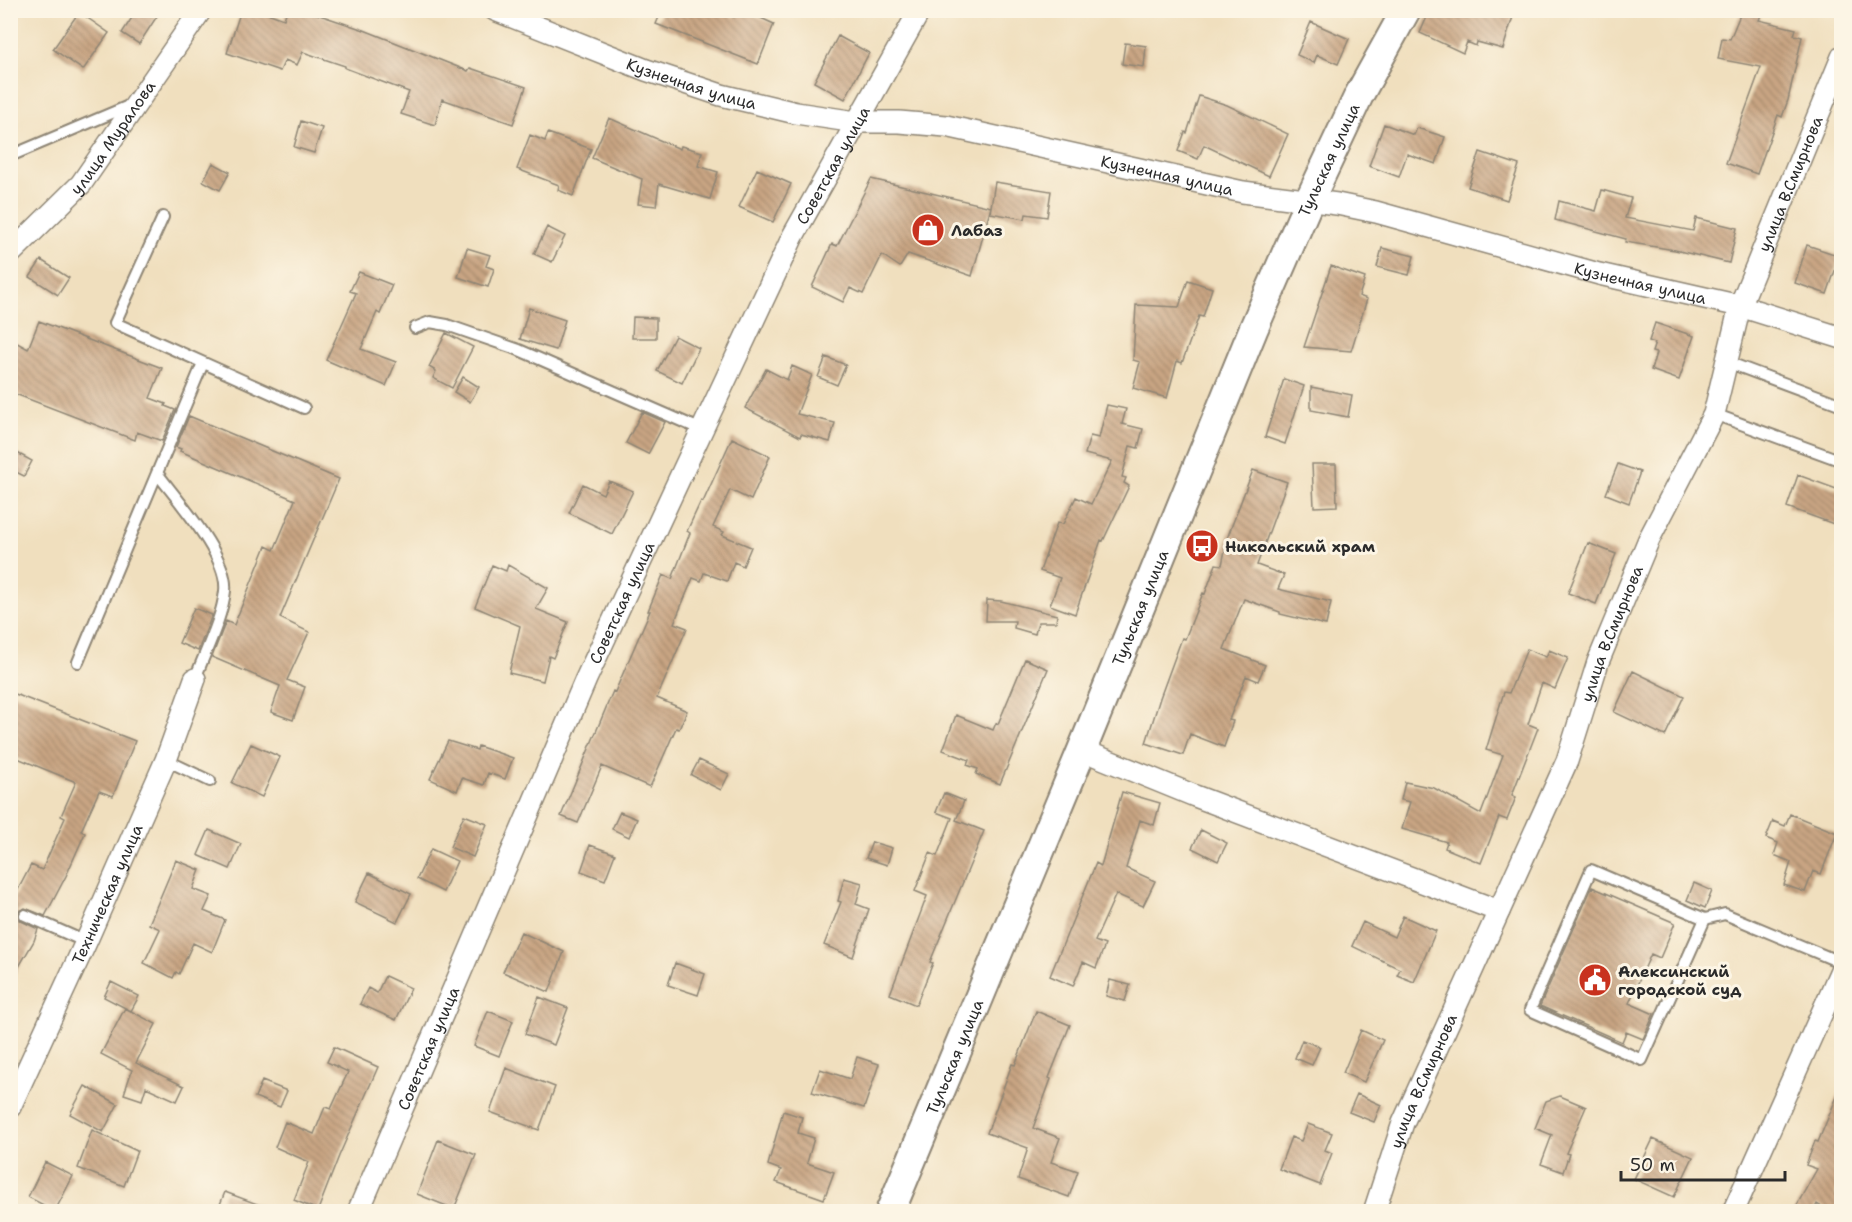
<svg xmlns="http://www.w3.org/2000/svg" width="1852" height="1222" font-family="'Shantell Sans',sans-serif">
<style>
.building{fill:url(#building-back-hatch)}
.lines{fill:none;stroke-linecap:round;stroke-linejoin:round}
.lane-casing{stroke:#8e8574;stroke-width:14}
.street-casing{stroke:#8e8574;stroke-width:24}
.secondary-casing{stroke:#8e8574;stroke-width:32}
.lane{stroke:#fff;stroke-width:10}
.street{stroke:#fff;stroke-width:21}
.secondary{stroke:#fff;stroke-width:28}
.labels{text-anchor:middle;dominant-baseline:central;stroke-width:6;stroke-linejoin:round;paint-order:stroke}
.street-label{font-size:16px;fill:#2b2b2b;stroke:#fcf5e5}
.poi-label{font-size:16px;font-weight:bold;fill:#2b2b2b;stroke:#fcf5e5;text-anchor:start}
</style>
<defs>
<pattern id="building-back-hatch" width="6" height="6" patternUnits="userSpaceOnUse" patternTransform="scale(1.5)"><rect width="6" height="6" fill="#c9a583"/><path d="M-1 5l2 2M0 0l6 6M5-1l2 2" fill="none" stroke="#a3876b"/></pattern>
</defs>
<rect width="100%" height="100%" fill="#fcf5e5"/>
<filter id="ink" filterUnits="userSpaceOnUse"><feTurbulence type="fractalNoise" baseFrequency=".0167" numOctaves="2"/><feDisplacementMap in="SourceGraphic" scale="12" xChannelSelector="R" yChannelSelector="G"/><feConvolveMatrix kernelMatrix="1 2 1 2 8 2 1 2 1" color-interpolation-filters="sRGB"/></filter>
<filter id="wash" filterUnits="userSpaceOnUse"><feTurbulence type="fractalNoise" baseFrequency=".008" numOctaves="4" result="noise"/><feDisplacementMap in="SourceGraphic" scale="24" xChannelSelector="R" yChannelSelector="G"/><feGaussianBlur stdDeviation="1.35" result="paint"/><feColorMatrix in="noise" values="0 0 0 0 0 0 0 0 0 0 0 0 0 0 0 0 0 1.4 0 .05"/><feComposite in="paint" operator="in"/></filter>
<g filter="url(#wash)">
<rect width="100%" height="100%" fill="#f0dfbe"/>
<g id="blocks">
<path class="building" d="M137,10H161L139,44L122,33Z
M241,10H259L284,19L287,10H305L364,30L468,71L470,68L526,87L513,124L442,99L435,125L401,114L409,92L345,68V66L303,52L297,65L285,60L280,71L227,53Z
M662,10H718L734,17L736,10H743L774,24L758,64L656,24Z
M1430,10H1515L1503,49L1477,42L1476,46L1467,42L1463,53L1420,33Z
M1742,10H1763L1759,20L1796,29L1794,35L1802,37L1788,100L1782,117L1778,115L1757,174L1726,163L1761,67L1718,59L1722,38L1730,39Z
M79,12L109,33L83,70L53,49Z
M1311,22L1349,39L1338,64L1317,55L1314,63L1297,55Z
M838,36L869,53L845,99L814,82Z
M1125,43L1146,46L1144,67L1122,64Z
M1199,96L1227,105L1288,134L1269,176L1204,145L1198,159L1178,151L1185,132L1187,133Z
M609,118L680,149L681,146L702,152L698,166L718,172L710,199L659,184L656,206L638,204L642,179L592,158Z
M301,121L322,128L314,153L294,147Z
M1384,124L1414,135L1417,128L1445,137L1436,164L1407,154L1399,177L1369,166Z
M548,133L591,149L573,196L558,190L559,185L517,169L530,135L545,141Z
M1480,152L1519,165L1507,200L1468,187Z
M213,163L230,172L220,190L203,181Z
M757,169L791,184L773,222L739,207Z
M871,179L991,207L972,276L908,254L900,267L882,255L863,294L850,288L843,302L812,287L832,244L837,246Z
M995,182L1051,191L1047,217L1026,214L1025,219L990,213Z
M1602,190L1631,198L1625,218L1693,231L1696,218L1737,228L1729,263L1675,250L1625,242L1626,239L1555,220L1559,201L1596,211Z
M547,227L565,236L552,262L534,254Z
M1807,245L1840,256L1827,294L1795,283Z
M467,248L490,255L486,266L494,269L488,287L458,277Z
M1382,248L1414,256L1409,275L1377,267Z
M41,260L69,278L58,295L30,277Z
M1331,266L1365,278L1359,296L1367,299L1351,351L1304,347Z
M359,272L392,285L380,314L377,312L361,349L396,362L386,386L326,360L356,293L350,291Z
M1188,280L1212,288L1203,317L1199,316L1182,363L1177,361L1167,398L1133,388L1140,362L1133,360L1136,305L1179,307Z
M529,308L565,320L556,350L520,339Z
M633,317L656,318V338H632Z
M39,321L162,368L150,398L166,404L165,406L175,410L162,441L137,432L135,440L10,392V339L28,349Z
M1655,323L1694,336L1679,380L1651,370L1656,353L1652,352L1655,343L1649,341Z
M446,333L473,347L452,388L433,378L436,371L429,367Z
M675,336L699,348L682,383L657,371Z
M826,357L846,365L837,385L818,377Z
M792,366L812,375L797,414L835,423L830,442L801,434L800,437L745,408L766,369L787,380Z
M463,377L479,387L470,402L454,392Z
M1284,379L1304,386L1285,444L1265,437Z
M1311,387L1352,395L1348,417L1311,410Z
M1107,405L1126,409L1122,424L1143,429L1138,448L1130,446L1122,477L1126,478L1124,483L1129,486L1103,541L1101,540L1075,614L1050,605L1060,578L1040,571L1057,523L1063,524L1076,497L1091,504L1112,461L1085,454L1090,436L1099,438Z
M642,412L665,422L648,454L626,443Z
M189,416L339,479L280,618L309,632L287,680L305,687L293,720L271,712L280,686L212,657L226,621L234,625L266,546L274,550L295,500L180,451L181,449L176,447Z
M732,438L770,456L751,500L730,490L713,527L724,532L722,535L751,547L743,566L734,562L727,581L704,573L701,581L693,578L674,623L687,628L657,698L687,711L679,729L676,728L650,787L602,766L578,823L561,816L613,691L615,692L650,611H648L663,575L672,579L690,533L687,531L701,501L703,502Z
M10,449L32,461L24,476L10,469Z
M1312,464H1336L1337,506L1314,507Z
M1618,464L1640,472L1629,503L1606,494Z
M1253,470L1287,482L1257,565L1284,575L1278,589L1331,602L1326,625L1280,614V612L1244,599L1224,649L1265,665L1258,681L1246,676L1229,720L1233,721L1224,747L1190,734L1183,755L1146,743L1160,698L1182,638L1185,639L1203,593L1205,594L1216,564L1222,565L1228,536Z
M1798,475L1842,491V527L1787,507Z
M609,481L633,491L612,534L569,513L583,484L603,494Z
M1588,543L1616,554L1596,604L1568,593Z
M492,565L506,571L508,565L548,588L536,609L568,622L553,658L549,656L543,681L509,673L520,626L475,607Z
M987,600L1001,601L1057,615L1056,622H1038L1035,634L1014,628L1015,621H986Z
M194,608L212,615L198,651L179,643Z
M1527,649L1546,657L1549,650L1568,658L1555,689L1542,683L1528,724L1538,728L1512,795L1516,797L1507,820L1499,817L1481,863L1445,848L1447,842L1402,829L1410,802L1401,800L1405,782L1434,788L1481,814L1503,755L1486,750L1504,692L1509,693Z
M1025,659L1048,669L1000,784L976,774L978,769L967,765L969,760L943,750L956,715L993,730L996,723L998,724Z
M1633,671L1684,696L1665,736L1614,712Z
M10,692L135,741L113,796L99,791L81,831L85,833L66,876L45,916L25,908L18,911L19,920L38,929L34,941L10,982V905L31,865L42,870L65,818L61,816L76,782L10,755Z
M448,741L477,750L478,746L513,758L505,779L488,773L484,785L462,778L457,791L430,779Z
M251,744L280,757L262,797L232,783Z
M699,760L729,774L721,790L691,775Z
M1122,792L1160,803L1154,825L1140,820L1126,868L1155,881L1143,906L1116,894L1095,941L1105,945L1096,968L1083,962L1073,986L1050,976L1096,863L1101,866Z
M944,793L964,801L956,820L984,831L930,962L933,963L916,1005L890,994L927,896L915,891L930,853L937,856L952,818L936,812Z
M620,812L637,819L629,837L612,829Z
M1790,814L1837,833L1821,874L1813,871L1805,892L1784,885L1791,862L1774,855L1778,843L1766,838L1773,821L1785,826Z
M464,815L487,824L473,857L450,847Z
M209,830L241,844L230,869L198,855Z
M1201,830L1227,843L1218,861L1192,848Z
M872,842L892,848L887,865L866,858Z
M590,845L615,854L605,880L581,871Z
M431,849L457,861L443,892L417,879Z
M176,860L200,870L193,889L211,896L204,911L225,920L212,952L193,943L179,974L176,972L173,978L144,963L160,929L149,924Z
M369,873L411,894L397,922L355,902Z
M844,878L862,883L856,904L869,909L853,957L824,945L841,902L838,901Z
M1694,883L1712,891L1705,908L1687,900Z
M1592,887L1675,923L1660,958L1651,954L1629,1003L1654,1014L1643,1039L1626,1032L1622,1042L1540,1006Z
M1403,916L1436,931L1414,982L1397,975L1400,969L1352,946L1363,922L1394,937Z
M521,932L564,952L549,992L503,972Z
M675,963L705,974L698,995L668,985Z
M385,976L411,988L396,1020L360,1004L368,988L377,993Z
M1110,980L1130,985L1125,1001L1106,996Z
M111,982L139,996L131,1011L104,997Z
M539,997L568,1008L554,1045L525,1034Z
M125,1008L156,1024L136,1063L184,1086L177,1101L146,1087L142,1100L124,1094L132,1070L101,1054Z
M488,1011L513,1021L499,1056L474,1046Z
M1036,1011L1070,1025L1049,1078L1051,1079L1033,1128L1060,1138L1051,1162L1078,1171L1069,1197L1018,1179L1028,1148L987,1133L1012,1064L1015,1065Z
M1361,1030L1383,1040L1364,1082L1343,1073Z
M1302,1040L1320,1047L1312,1065L1295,1058Z
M334,1047L378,1067L339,1156L318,1210L294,1200L309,1162L275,1147L285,1122L314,1134L325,1107L331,1109L348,1072L327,1062Z
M857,1057L879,1064L864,1108L812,1092L820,1069L850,1079Z
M506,1068L555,1087L539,1130L490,1112Z
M262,1081L287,1091L280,1107L255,1097Z
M85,1086L118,1104L103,1132L70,1114Z
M1841,1087L1842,1177L1835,1195L1841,1198L1834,1212H1830L1817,1204L1813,1212H1793L1817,1169L1806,1165L1815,1141L1818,1142Z
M1357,1094L1381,1105L1374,1122L1349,1112Z
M1560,1096L1586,1107L1566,1153L1569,1154L1563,1172L1541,1164L1552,1135L1535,1128L1546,1101Z
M783,1111L802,1117L798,1133L814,1138L807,1163L834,1172L824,1199L776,1182L781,1170L768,1165Z
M1308,1124L1332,1133L1325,1150L1332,1153L1320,1185L1279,1169L1291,1137L1301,1141Z
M92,1130L137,1151L124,1186L78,1168Z
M1653,1139L1693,1157L1674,1197L1634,1179Z
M438,1140L476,1155L454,1209L417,1194Z
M45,1162L73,1176L55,1211L28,1197Z
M225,1192L273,1210V1212H217Z"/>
</g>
</g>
<g filter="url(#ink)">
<use href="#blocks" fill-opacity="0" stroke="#8e8574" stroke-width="1.5"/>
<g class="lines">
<g class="lane-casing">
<path id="lane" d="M10,156L131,105
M163,217L115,323L304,408
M415,328L430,322L447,325L519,350L702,430
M1727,362L1842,405
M1714,414L1842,461
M157,473C178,501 229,557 225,591C222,619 205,652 195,679
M78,662L203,363
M166,760L210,781
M25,915L86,942
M1705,919L1642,1060L1530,1010L1591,870L1705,919L1725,914L1842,963"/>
</g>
<g class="street-casing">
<g id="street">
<path id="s1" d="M495,10L646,70L721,95L796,113L856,122H899L946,126L1243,192L1337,204L1376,212L1599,274L1740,306L1842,338"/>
<path id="s2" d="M10,254L81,184L201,10"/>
<path d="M1082,750L1195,796L1499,911"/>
<path id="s3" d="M10,1107L86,942L166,760L195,679"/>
<path id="s4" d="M358,1212L586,679L702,430L793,236L920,10"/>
<path id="s5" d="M1374,1212L1403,1123L1567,761L1598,662L1649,539L1714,414L1740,306L1842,57"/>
<path d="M1733,1212L1842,968"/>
</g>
</g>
<g class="secondary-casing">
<g id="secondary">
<path id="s6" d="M890,1212L1082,750L1253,330L1309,201L1359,95L1406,10"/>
</g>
</g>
<use href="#lane" class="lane"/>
<use href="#street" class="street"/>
<use href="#secondary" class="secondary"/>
</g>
</g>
<defs>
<g id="shop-disc" transform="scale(1.725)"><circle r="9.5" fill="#c8321e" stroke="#fcf5e5"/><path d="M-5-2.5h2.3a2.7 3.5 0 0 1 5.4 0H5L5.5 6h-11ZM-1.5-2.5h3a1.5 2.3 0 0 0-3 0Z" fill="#fff"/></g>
<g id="bus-disc" transform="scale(1.725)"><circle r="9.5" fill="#c8321e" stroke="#fcf5e5"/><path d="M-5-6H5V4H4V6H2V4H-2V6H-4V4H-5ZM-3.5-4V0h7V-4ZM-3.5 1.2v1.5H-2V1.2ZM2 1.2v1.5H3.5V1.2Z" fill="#fff"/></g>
<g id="civic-disc" transform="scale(1.725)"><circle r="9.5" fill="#c8321e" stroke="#fcf5e5"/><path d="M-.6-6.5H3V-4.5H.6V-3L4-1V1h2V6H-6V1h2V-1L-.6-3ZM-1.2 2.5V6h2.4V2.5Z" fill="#fff"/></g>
</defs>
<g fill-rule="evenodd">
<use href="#shop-disc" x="928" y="230"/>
<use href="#bus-disc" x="1202" y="546"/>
<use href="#civic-disc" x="1595" y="980"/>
</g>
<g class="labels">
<g class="street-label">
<text stroke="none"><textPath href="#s1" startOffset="210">Кузнечная улица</textPath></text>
<text stroke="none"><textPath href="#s2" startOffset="156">улица Муралова</textPath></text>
<text stroke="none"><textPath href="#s6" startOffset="1140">Тульская улица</textPath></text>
<text stroke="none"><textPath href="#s4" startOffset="1150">Советская улица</textPath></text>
<text stroke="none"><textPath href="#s1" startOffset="696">Кузнечная улица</textPath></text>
<text stroke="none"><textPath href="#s5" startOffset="1112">улица В.Смирнова</textPath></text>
<text stroke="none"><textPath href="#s1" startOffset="1182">Кузнечная улица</textPath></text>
<text stroke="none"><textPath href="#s4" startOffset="664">Советская улица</textPath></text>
<text stroke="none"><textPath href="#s6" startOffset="654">Тульская улица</textPath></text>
<text stroke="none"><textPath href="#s5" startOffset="626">улица В.Смирнова</textPath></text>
<text stroke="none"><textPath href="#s3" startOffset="234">Техническая улица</textPath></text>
<text stroke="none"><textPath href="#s4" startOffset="178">Советская улица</textPath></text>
<text stroke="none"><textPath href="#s6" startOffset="168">Тульская улица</textPath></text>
<text stroke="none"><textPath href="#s5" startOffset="140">улица В.Смирнова</textPath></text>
</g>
<g class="poi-label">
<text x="951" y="230">Лабаз</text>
<text x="1225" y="546">Никольский храм</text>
<text x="1618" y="971">Алексинский<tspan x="1618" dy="18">городской суд</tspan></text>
</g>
</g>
<rect width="1852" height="1222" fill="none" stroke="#fcf5e5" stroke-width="36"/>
<path d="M1621 1171v9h164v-9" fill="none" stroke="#2b2b2b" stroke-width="3"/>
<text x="1630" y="1171" font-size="18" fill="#2b2b2b" stroke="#fcf5e5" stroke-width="4.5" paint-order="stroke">50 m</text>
</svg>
